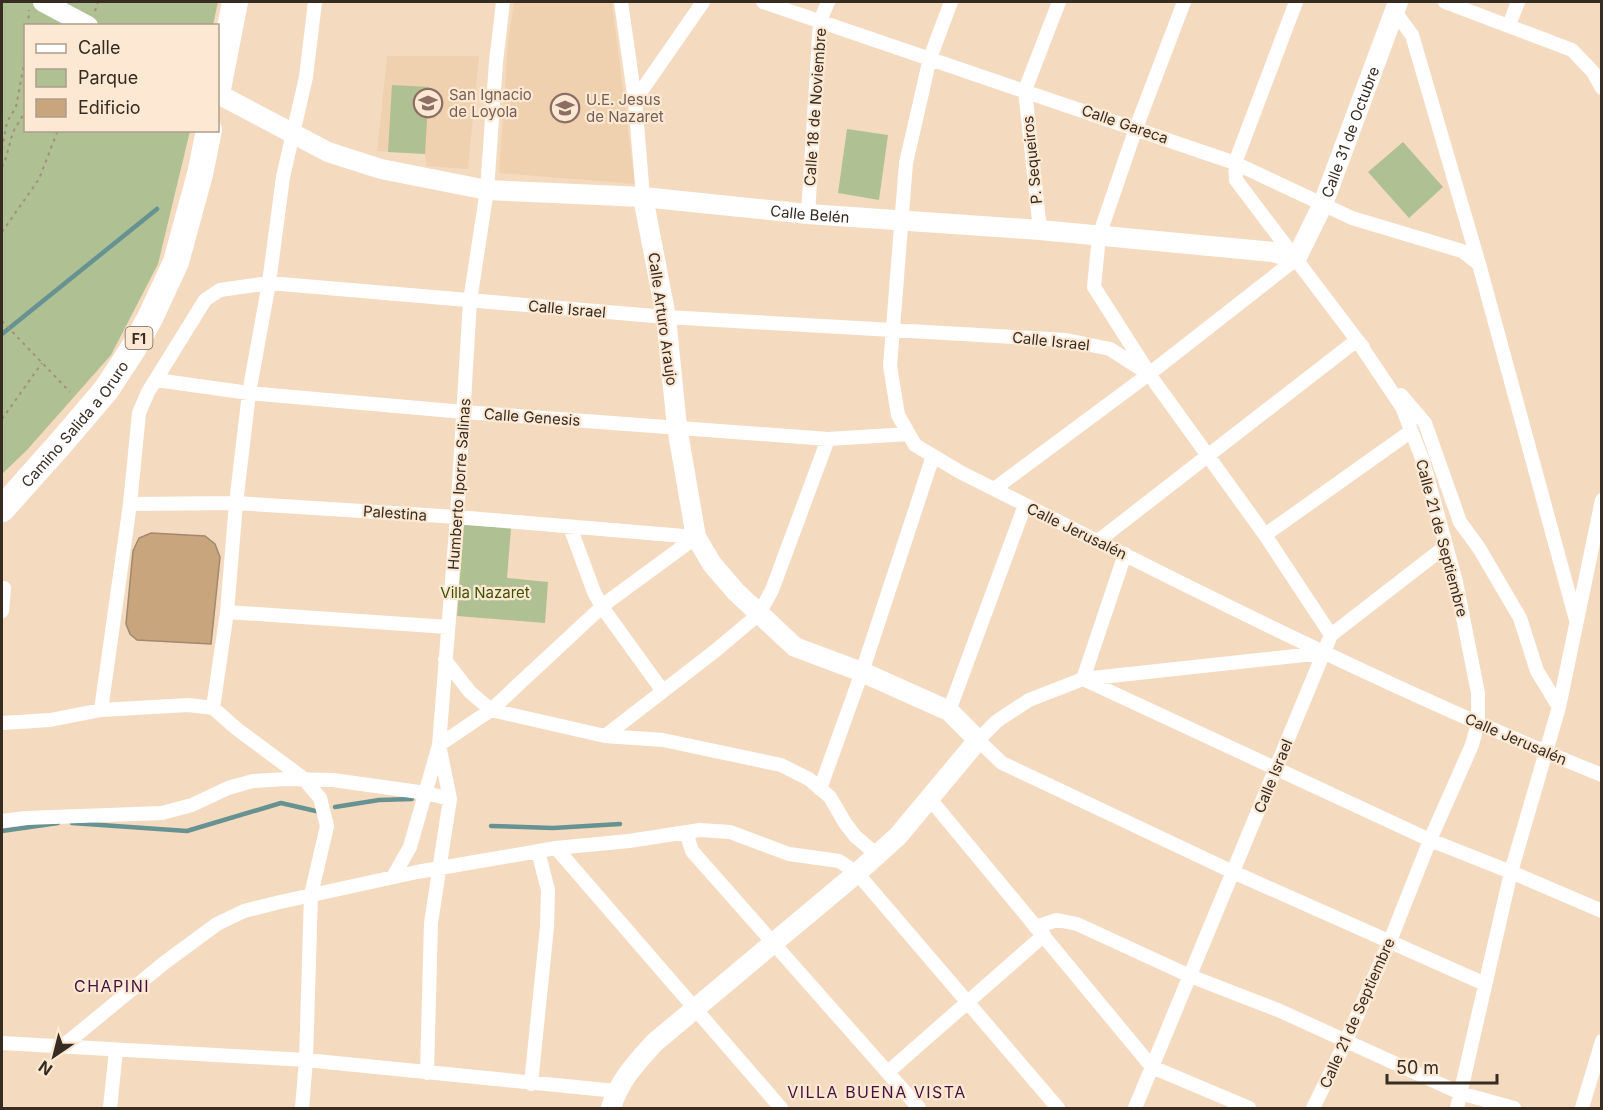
<svg xmlns="http://www.w3.org/2000/svg" width="1603" height="1110" font-family="Inter,sans-serif">
<style>
.built{fill:#efd1b0}
.green{fill:#afc093}
.lines{fill:none;stroke-linecap:round;stroke-linejoin:round}
.stream{stroke:#669291;stroke-width:4.5}
.building{fill:#c8a57d;stroke:#a08970;stroke-width:1.5}
.path{stroke:#a28f7c;stroke-width:2;stroke-dasharray:3 4.5;stroke-linecap:butt}
.street{stroke:#fff;stroke-width:14}
.secondary{stroke:#fff;stroke-width:20}
.highway{stroke:#fff;stroke-width:26}
.labels{text-anchor:middle;dominant-baseline:central;stroke-width:4.5;stroke-linejoin:round;paint-order:stroke}
.shield{fill:#fde9d3;stroke:#726557;stroke-width:1.5}
.shield-label{font-size:14px;font-weight:bold;fill:#362c22}
.education-label{font-size:15px;fill:#785e54;stroke:#fde9d3;text-anchor:start}
.street-label{font-size:15px;fill:#362c22;stroke:#fde9d3}
.park-label{font-size:15px;fill:#3d5105;stroke:#fde9d3}
.neighbourhood-label{font-size:16px;letter-spacing:1.5px;fill:#451140;stroke:#fde9d3}
</style>
<rect width="100%" height="100%" fill="#f4dbc0"/>
<path class="built" d="M514,2H612L635,184L499,173L508,42Z
M387,56H479L468,169L427,166L425,154L377,151Z"/>
<path class="green" d="M2,2H218L213,25L26,26V130L190,131L158,264L111,355L27,450L2,474Z
M392,85L429,87L425,154L388,152Z
M847,129L888,135L879,200L838,193Z
M1403,142L1443,187L1409,218L1368,172Z
M464,525L511,528L507,578L548,582L545,623L457,616Z"/>
<g class="lines">
<path class="stream" d="M2,334L157,209
M335,807L379,800L412,799
M72,823L187,831L281,803L320,812
M491,826L553,828L620,824
M2,831L58,823"/>
</g>
<path class="building" d="M151,533L205,536L215,544L220,557L211,644L137,640L130,634L126,624L133,551L139,538Z"/>
<g class="lines">
<path class="path" d="M95,11L98,2
M28,26L29,10
M2,149L7,122L16,107L26,53
M2,167L5,161L13,132L26,110
M2,232L39,179L58,130
M2,321L70,392
M2,419L42,363"/>
<path class="street" d="M621,2L635,100L643,197
M763,2L1235,163L1352,218L1462,251L1479,264
M951,2L930,58L906,163L890,366L898,415L915,445L960,472C1171,578 1382,687 1602,775
M1296,2L1235,163L1236,180L1357,340L1402,407L1423,461L1456,582L1478,693V723L1472,745L1430,840L1390,941L1346,1041L1313,1108
M1445,2L1572,50L1593,72L1602,88
M1395,12L1412,35L1479,264L1576,620
M1509,25L1518,2
M635,100L703,2
M808,214L820,21L828,2
M1040,230L1025,90L1059,2
M1147,370L1094,287L1099,236L1136,128L1184,2
M156,380L249,393L464,412L828,439L909,434
M1401,395L1425,423L1460,522L1479,548L1520,618L1537,671L1559,707
M994,489L1149,374L1296,259
M130,504L236,503L457,517L696,537
M570,527L594,592L602,607L662,690
M1265,535L1410,432
M1098,541L1357,340L1363,347
M1125,554L1083,679L1430,840L1511,872L1602,911
M2,611L4,588
M227,612L448,627
M1331,635L1446,546
M1323,653L1083,679L1029,700L997,721L978,740L1002,763L1233,872L1485,984
M445,660L470,692L491,710L605,736L663,740L781,765L809,779L830,797L845,823L855,836L877,855
M213,708L227,612L236,503L249,393L269,283L283,177L306,77L315,2
M101,710L130,504L139,413L148,392L205,300L220,290L269,283L666,317L1066,340L1110,349L1149,374L1265,535L1331,635L1135,1108
M949,711L1025,505
M2,723L50,720L101,710L188,705L213,708L237,729L303,778L320,798L327,826L311,895L306,1060L302,1108
M605,736L715,651L759,614L772,590L828,439
M820,789L862,672L933,456
M930,799L1152,1067L1249,1108
M2,821L26,818L162,813L192,805L228,788L253,781L286,779L333,780L426,793L450,799
M686,832L692,851L919,1108
M556,848L781,1108
M393,877L410,847L439,745L491,710L606,603L696,537
M1035,927L1057,920L1077,924L1190,976L1278,1010L1460,1093L1514,1108
M2,1043L306,1060L616,1091
M63,1046L164,963L217,924L244,911L280,902L417,872L556,848L629,841L700,830L730,832L789,854L839,861L857,873L1058,1108
M888,1072L1044,935
M427,1073L431,923L450,799L439,745L457,517L470,301L487,190L496,62L503,2
M531,1084L547,927L548,890L538,851
M110,1108L116,1050
M1457,1108L1511,872L1559,707L1602,500
M1582,1108L1602,1041"/>
<g class="secondary">
<path d="M43,2L88,26"/>
<path id="s1" d="M218,94L328,152L381,169L487,190L643,197L808,214L1040,230L1273,252L1296,259L1323,204L1398,2"/>
<path d="M611,1108C619,1081 635,1064 654,1043L857,873L898,836L978,740L949,711L862,672L795,647L736,592L712,564L696,537L677,427L666,317L643,197"/>
</g>
<g class="highway">
<path d="M218,89L235,2"/>
<path id="s2" d="M2,509L60,444L106,390L133,349L150,318L176,262L200,174L209,130"/>
</g>
</g>
<defs>
<g id="school-ring" transform="scale(1.5)"><circle r="9.5" fill="#fde9d3" stroke="#8d6e63" stroke-width="1.5"/><path d="M0-5L7-2L0 1L-7-2ZM-4 1L0 2.5L4 1V4Q0 6-4 4Z" fill="#8d6e63"/></g>
</defs>
<g fill-rule="evenodd">
<use href="#school-ring" x="428" y="103"/>
<use href="#school-ring" x="565" y="108"/>
</g>
<g class="labels">
<rect class="shield" x="125.5" y="327" width="27" height="22" rx="4.5"/>
<g class="shield-label">
<text x="139" y="338">F1</text>
</g>
<g class="education-label">
<text x="449" y="94">San Ignacio<tspan x="449" dy="17">de Loyola</tspan></text>
<text x="586" y="99">U.E. Jesus<tspan x="586" dy="17">de Nazaret</tspan></text>
</g>
<g class="street-label">
<text transform="translate(815 107) rotate(-86)">Calle 18 de Noviembre</text>
<text transform="translate(1125 124) rotate(19)">Calle Gareca</text>
<text stroke="none"><textPath href="#s1" startOffset="1239">Calle 31 de Octubre</textPath></text>
<text transform="translate(1032 160) rotate(-96)">P. Sequeiros</text>
<text stroke="none"><textPath href="#s1" startOffset="612">Calle Belén</textPath></text>
<text transform="translate(567 309) rotate(5)">Calle Israel</text>
<text transform="translate(663 319) rotate(82)">Calle Arturo Araujo</text>
<text transform="translate(1051 341) rotate(6)">Calle Israel</text>
<text transform="translate(532 417) rotate(4)">Calle Genesis</text>
<text stroke="none"><textPath href="#s2" startOffset="112">Camino Salida a Oruro</textPath></text>
<text transform="translate(459 484) rotate(-86)">Humberto Iporre Salinas</text>
<text transform="translate(395 513) rotate(4)">Palestina</text>
<text transform="translate(1077 531) rotate(26)">Calle Jerusalén</text>
<text transform="translate(1442 538) rotate(75)">Calle 21 de Septiembre</text>
<text transform="translate(1516 739) rotate(23)">Calle Jerusalén</text>
<text transform="translate(1273 776) rotate(-68)">Calle Israel</text>
<text transform="translate(1357 1013) rotate(-66)">Calle 21 de Septiembre</text>
</g>
<g class="park-label">
<text x="485" y="592">Villa Nazaret</text>
</g>
<g class="neighbourhood-label">
<text x="112" y="986">CHAPINI</text>
<text x="877" y="1092">VILLA BUENA VISTA</text>
</g>
</g>
<rect width="1603" height="1110" fill="none" stroke="#362c22" stroke-width="6"/>
<rect x="24" y="24" width="195" height="108" fill="#fde9d3" stroke="#ad9d8c" stroke-width="1.5"/>
<rect x="36" y="44" width="30" height="9" fill="#ffffff" stroke="#ad9d8c" stroke-width="1.5"/>
<text x="78" y="54" font-size="18" fill="#362c22">Calle</text>
<rect x="36" y="69" width="30" height="18" fill="#afc093" stroke="#ad9d8c" stroke-width="1.5"/>
<text x="78" y="84" font-size="18" fill="#362c22">Parque</text>
<rect x="36" y="99" width="30" height="18" fill="#c8a57d" stroke="#ad9d8c" stroke-width="1.5"/>
<text x="78" y="114" font-size="18" fill="#362c22">Edificio</text>
<g transform="translate(54 1056) rotate(215)" stroke="#fde9d3" stroke-width="4.5" paint-order="stroke">
<path d="M0-4.5L10 22L0 15L-10 22Z" fill="#362c22"/>
<text y="-9" font-size="16" font-weight="bold" text-anchor="middle" fill="#362c22">N</text>
</g>
<path d="M1387 1074v9h110v-9" fill="none" stroke="#362c22" stroke-width="3"/>
<text x="1396" y="1074" font-size="18" fill="#362c22" stroke="#fde9d3" stroke-width="4.5" paint-order="stroke">50 m</text>
</svg>
